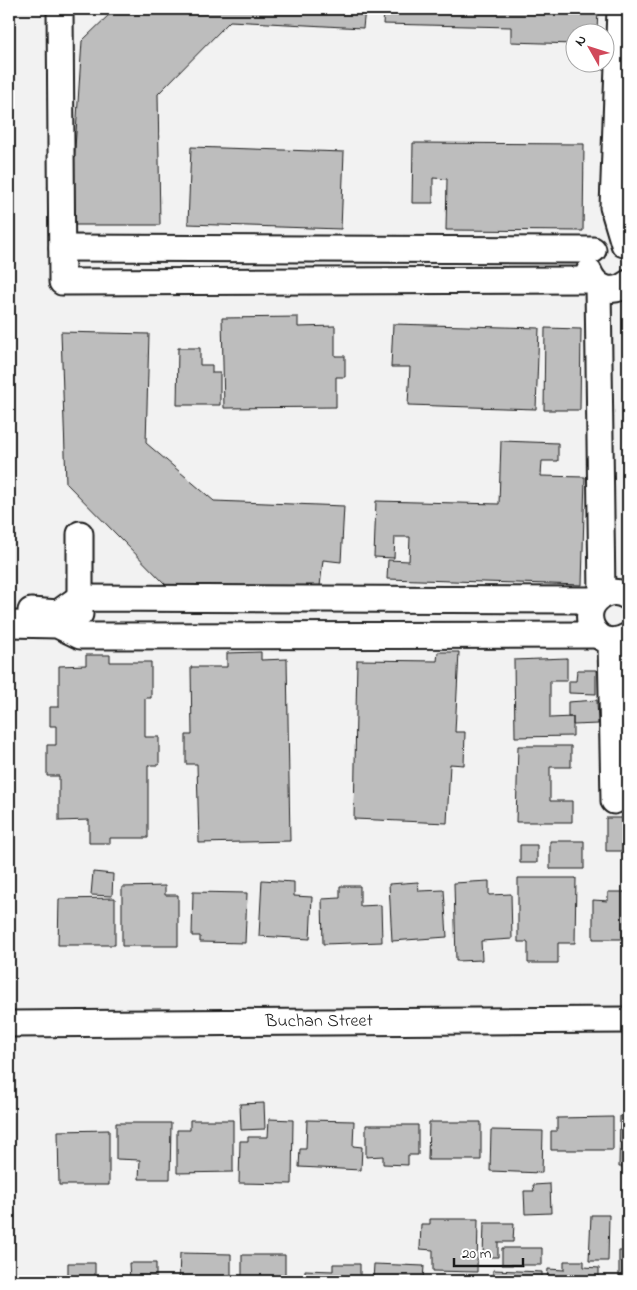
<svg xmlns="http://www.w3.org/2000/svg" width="637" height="1290" font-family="'Indie Flower',sans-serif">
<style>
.building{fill:#bdbdbd;stroke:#1c1c1c}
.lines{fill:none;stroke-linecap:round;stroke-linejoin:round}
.minor-casing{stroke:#1c1c1c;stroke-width:29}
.minor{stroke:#fff;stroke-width:25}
.labels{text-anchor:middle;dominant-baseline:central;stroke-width:4;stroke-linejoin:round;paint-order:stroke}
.street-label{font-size:18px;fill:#1c1c1c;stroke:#fff}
</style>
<rect width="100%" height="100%" fill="#f2f2f2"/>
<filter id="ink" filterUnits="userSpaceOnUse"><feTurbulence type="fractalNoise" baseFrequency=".02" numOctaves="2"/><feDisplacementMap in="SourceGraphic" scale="10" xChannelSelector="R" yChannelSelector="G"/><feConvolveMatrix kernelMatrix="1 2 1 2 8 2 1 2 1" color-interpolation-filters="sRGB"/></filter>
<g filter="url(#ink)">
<path class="building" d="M115,9H365L363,28L230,21L158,94L160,225H70L82,41Z
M384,9H598L597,32H574V44L511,42V27L383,24Z
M413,143L584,144L583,231L446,230L447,179L433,178V203H412Z
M191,147L344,152L341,229L188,224Z
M298,317V327L335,326V356H345V377H336V407L224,408L222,318Z
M393,324L539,328L536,409L408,405L410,367H391Z
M545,328L581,329L580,410H544Z
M61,332L149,334L146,443L214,501L344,506L341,562L323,560L319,595L169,588L66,483Z
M178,348H200V365H212V373H220V405H177Z
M501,441L558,443V461H542L541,476L585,477L582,585L387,579L388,560L409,561L410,537H395L394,558L374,557L376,501L499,504Z
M261,652V660L287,659L290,841L199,843L197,764H186V735H192L191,667H227V653Z
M438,652H459L455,732H465L464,765L450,764L447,823L354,819L357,660L437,661Z
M86,655H110V662H151V698H145V737H159V765H148V838H110V843H89V820L59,821V776H47V745H56V726H50V707H59V666L86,665Z
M567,658V681H550V718L573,717V736L515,737L514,660Z
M577,670H596V694L569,693V681H576Z
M597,700L598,724L573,725V717H568V702Z
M518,746H571V767H550V801H572V822H516Z
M606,818H628V851H606Z
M550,841H584V869H550Z
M520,845H537V863H520Z
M93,872L113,874L112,896L91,895Z
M518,878H576L575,943H558V963H528V942H518Z
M262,880L294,882V896L312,897L310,939L259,936Z
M489,881V895L511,894L512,939L481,941L482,960L456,961L454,883Z
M418,882L419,891L444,890L447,937L392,941L389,884Z
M165,886V895H178V946H122V887Z
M340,886H360V906L381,905L382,942L323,944L322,899L340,898Z
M193,892L247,893L245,943L200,942V936H192Z
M608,892H628V939H593V900L608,901Z
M115,898V945H58L59,899Z
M264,1103L265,1129L241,1130L240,1104Z
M620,1116H628V1167H619Z
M613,1117V1150H551V1131H557V1118Z
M269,1119L293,1120L292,1184L239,1183L240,1141H248V1137H268Z
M190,1120H233V1172L177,1173V1130H190Z
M307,1120L354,1121L353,1146L362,1147L361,1170L299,1167L300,1149H306Z
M429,1122H481V1160H428Z
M116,1123H171L170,1179H139L140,1160L116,1159Z
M366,1125H418V1155H408V1165L383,1164V1156L366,1157Z
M109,1130V1185H59L58,1131Z
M491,1130L543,1131L542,1173L490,1171Z
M550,1184L551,1213L525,1214L524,1191H534L533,1185Z
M591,1215H609L608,1261H589Z
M430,1219H478L477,1272L433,1271V1250L420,1249L421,1224H430Z
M484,1223H514L513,1242H498V1257H483Z
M502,1248H542V1265H502Z
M619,1251H628V1281H619Z
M180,1253L231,1254V1281H179Z
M242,1255H285V1281H242Z
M564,1261H584V1267L599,1268V1281H547L548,1269L564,1270Z
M68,1263H95V1281H68Z
M129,1263H156V1281H130Z
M333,1264H360V1281H305V1270L333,1271Z
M374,1264L424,1266L423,1281H373Z
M493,1270L542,1272V1281H493Z"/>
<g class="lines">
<g class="minor-casing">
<g id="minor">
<path d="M60,9L62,282L592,280"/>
<path d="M620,9L613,207L624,244"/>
<path d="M62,248L593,250"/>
<path d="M589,272C596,289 613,295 628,283"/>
<path d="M598,285L602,595"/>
<path d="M628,597C621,592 614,591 606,594C573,607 595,656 628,636"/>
<path d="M31,611L58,613L79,598L596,600"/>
<path d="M80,614V534"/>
<path d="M9,624L57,625L80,636L598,635"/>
<path d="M611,641L614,801"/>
<path id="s1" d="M9,1024L628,1020"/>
</g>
</g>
<use href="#minor" class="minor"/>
</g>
</g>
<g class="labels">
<g class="street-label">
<text stroke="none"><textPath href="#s1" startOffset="310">Buchan Street</textPath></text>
</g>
</g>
<rect width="637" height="1290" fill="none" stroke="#fff" stroke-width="30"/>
<rect x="15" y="15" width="607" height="1260" fill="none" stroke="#1c1c1c" stroke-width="2" filter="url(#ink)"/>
<g transform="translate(590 48) rotate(309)"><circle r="24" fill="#ffffff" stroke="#a4a4a4"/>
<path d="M0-4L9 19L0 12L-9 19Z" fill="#d1495b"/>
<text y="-8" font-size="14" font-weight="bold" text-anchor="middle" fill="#1c1c1c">N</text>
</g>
<path d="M454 1258v8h69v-8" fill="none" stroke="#1c1c1c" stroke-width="2.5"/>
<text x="462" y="1258" font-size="15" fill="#1c1c1c" stroke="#ffffff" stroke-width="4" paint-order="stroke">20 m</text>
</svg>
